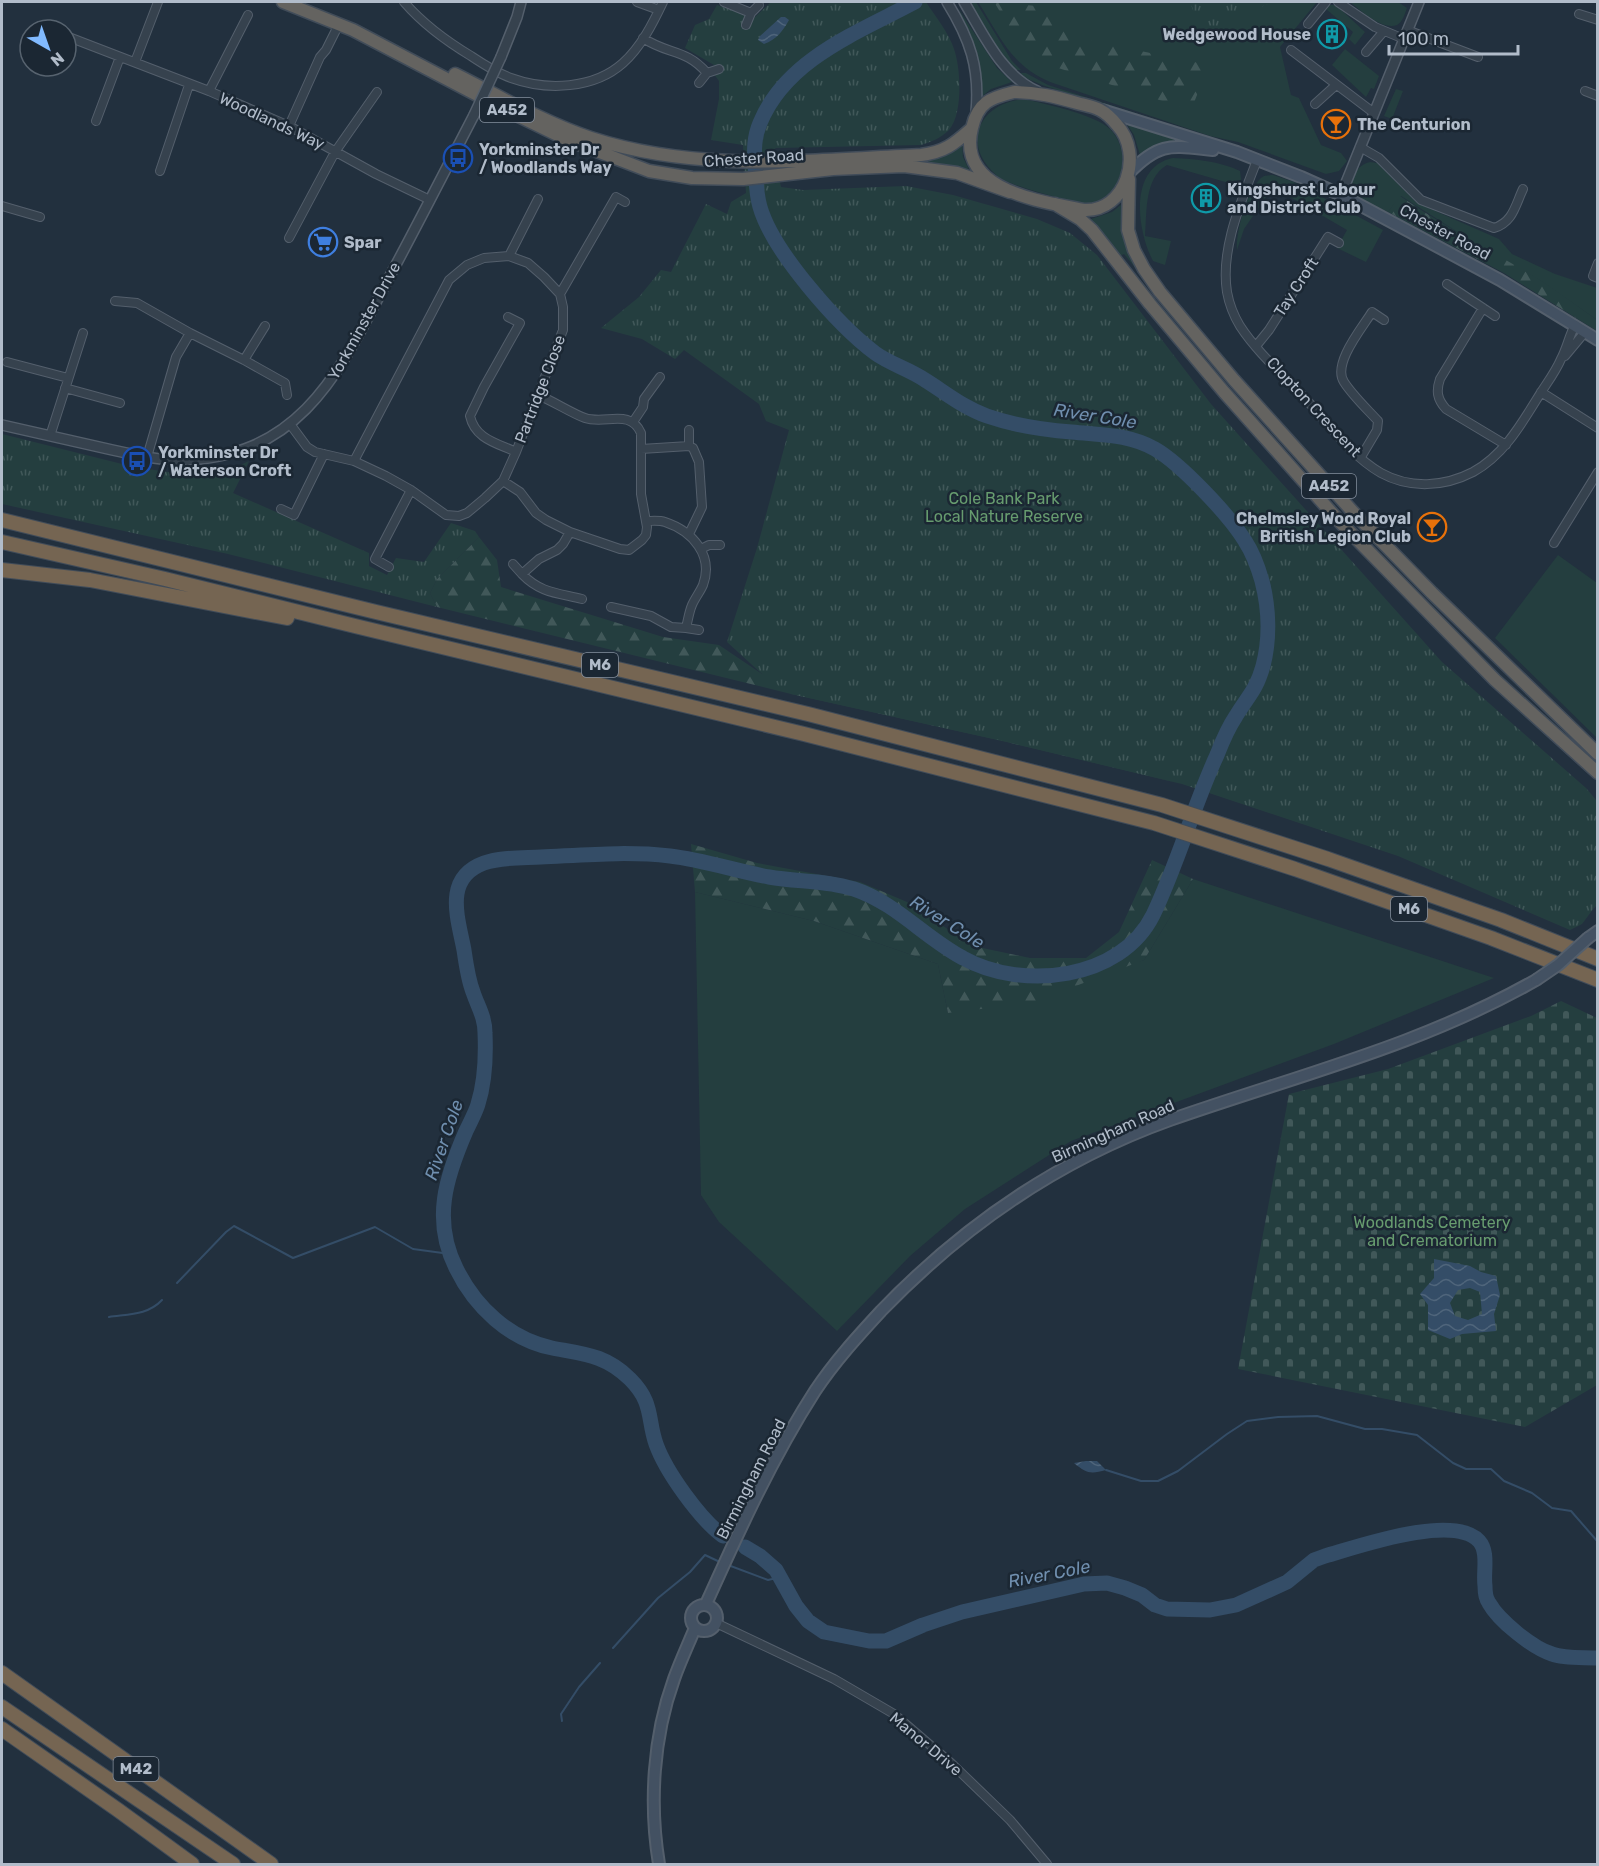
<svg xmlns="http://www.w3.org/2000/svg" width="1599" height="1866" font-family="Rubik,sans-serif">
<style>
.green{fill:#243e3f}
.forest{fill:url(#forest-firs)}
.cemetery{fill:url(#cemetery-stones)}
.park{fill:url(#park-tufts)}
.water{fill:url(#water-waves);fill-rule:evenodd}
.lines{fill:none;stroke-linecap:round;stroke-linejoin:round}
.stream{stroke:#344d67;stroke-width:2}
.river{stroke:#344d67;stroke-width:15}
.minor-casing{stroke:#545f6c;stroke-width:10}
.tertiary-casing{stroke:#545f6c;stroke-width:12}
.secondary-casing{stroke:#545f6c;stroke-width:14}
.trunk-casing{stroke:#414c59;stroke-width:15}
.motorway-casing{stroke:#414c59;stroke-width:16}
.minor{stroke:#36424e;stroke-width:8}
.tertiary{stroke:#36424e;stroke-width:9}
.secondary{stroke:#435162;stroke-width:10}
.trunk{stroke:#646360;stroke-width:12}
.motorway{stroke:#756552;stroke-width:14}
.tertiary-bridge-casing{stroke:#545f6c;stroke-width:12;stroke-linecap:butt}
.secondary-bridge-casing{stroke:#545f6c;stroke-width:14;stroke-linecap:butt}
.tertiary-bridge{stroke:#36424e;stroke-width:9}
.secondary-bridge{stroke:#435162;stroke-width:10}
.labels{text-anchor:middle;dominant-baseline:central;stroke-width:5;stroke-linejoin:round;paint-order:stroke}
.shield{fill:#1b2733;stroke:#848f9d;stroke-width:1.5}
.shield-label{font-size:15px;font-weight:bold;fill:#b1bcca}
.poi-label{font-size:16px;font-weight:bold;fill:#b1bcca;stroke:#1b2733;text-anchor:start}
.street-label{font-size:16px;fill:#b1bcca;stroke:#1b2733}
.park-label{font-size:16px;fill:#679c6f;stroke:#1b2733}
.water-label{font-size:18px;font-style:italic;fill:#708faf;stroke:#1b2733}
</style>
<defs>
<pattern id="forest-firs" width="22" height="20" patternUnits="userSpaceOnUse" patternTransform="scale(1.5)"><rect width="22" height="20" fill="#243e3f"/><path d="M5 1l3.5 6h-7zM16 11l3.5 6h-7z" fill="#415859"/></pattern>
<pattern id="cemetery-stones" width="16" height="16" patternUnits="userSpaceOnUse" patternTransform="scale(1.5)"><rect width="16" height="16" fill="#243e3f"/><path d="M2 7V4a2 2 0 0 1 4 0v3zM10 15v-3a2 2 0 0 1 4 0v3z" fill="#415859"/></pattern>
<pattern id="park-tufts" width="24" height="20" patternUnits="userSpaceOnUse" patternTransform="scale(1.5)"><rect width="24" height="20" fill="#243e3f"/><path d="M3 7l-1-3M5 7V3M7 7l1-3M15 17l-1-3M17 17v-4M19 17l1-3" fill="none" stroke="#415859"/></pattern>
<pattern id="water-waves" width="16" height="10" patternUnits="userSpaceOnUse" patternTransform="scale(1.5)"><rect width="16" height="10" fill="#344d67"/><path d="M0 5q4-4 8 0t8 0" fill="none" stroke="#4f657b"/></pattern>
</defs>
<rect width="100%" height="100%" fill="#22303e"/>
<path class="green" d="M970,2H976L1012,61L1021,70H1015L1004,58Z
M978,2H1317L1280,47L1291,95L1299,98L1321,145L1341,153L1347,161L1339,171L1326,174L1238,142L1210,136L1050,82C1010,65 1000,36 978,2Z
M1350,2H1398L1407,8C1405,13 1403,22 1397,25C1383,31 1360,10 1350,2Z
M1330,5H1336L1365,32L1355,45L1349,39L1353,32L1326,9Z
M958,8L997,68L1012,82L991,89L980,98C983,58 975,43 958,8Z
M1345,49L1379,76L1374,89L1371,88L1366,97L1332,65Z
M1019,73H1026L1048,85L1198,133V136L1042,85L1028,79Z
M1396,89L1403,91L1392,119L1384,116Z
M1024,99C1045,104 1094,114 1110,129C1135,154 1121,204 1082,204C1076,204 1070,202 1065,200C1049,195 1007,185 996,175C960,143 980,103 1024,99Z
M1127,124L1177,140L1158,144L1140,155L1134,135Z
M962,144L963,157L972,176L870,165L939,157L948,154Z
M1173,158C1196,159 1219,161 1240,171L1241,179L1239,186L1167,165C1144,178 1147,213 1145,236L1171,241L1165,265L1153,261C1137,231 1128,167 1173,158Z
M1370,162L1377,163L1417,203L1499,239L1512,254L1555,274L1597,288V320L1541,281L1481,247L1401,196L1388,212C1379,207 1365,203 1358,196C1344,184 1356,165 1370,162Z
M1273,175L1294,182L1383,230L1366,262L1337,248L1347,230L1273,187L1244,229L1237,250C1235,235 1248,184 1264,176C1265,176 1271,175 1273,175Z
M1122,204V230L1137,270L1124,254L1120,256L1104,235L1088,220L1112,212Z
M1558,555L1597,583V738L1495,638Z
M1193,879L1494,978L1334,1044L1071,1141L965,1209L910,1256L837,1331L719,1222L701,1195L695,892L814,921L938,964L948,1013L1144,960Z"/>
<path class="forest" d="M994,2L1046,7L1087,40L1209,65L1191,110L1055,67L1022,47Z
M1400,196C1445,227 1493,252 1540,280C1560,293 1578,307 1597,320V331L1504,273L1388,212Z
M479,537L497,560L501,587L663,637L719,645L762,674L1182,784L1007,742L791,694L437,607L430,593L437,579Z
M691,844L757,863L860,882L907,902L973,946L1030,958H1086L1119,932L1152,860L1193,879L1144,960L1031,1003L948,1013L938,964L814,921L695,892Z"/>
<path class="cemetery" d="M1561,1001L1597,1018V1385L1525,1427L1238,1369L1289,1094L1388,1069L1531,1016Z"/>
<path class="park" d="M771,2H926C935,16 949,33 954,49C961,69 963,114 949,130C941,138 931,142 921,145L776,148L773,150L781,187L803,190L906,186L953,195L1037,219L1070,233L1097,255L1211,404L1442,662L1586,788L1597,801V904L1582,924L1570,930L1398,856L1182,784L1007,742L791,694L762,674L727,642L757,548L789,430L766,421L759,404L684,350L675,359L642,339L601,328L639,297L661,270L671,272L706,204L727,214L731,202L746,193L743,145L711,140L719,99V81L714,74L724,70L721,65H714L685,48L695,25L709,19L717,5L754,18Z
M1190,2H1272L1202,34Z
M2,434L134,467L195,476L234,468L249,461L233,493L369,553V566L387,575L396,558L424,562L451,523L475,531L479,537L437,579L430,593L437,607L228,554L2,504Z"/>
<path class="water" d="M781,17H785L789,20C783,31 776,40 764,44L758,40L760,36Z
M1434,1259L1470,1266L1481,1272L1496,1276L1500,1295L1494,1314L1496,1331L1462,1334L1450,1339L1428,1330V1305L1420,1294L1434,1278ZM1470,1288L1480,1292L1482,1314L1468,1320L1455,1316L1450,1303L1458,1290Z
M1086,1461H1097L1106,1470C1091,1474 1087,1474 1074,1463Z"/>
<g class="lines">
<path class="stream" d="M177,1283L226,1232L234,1226L293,1258L375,1227L413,1249L450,1254
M109,1317C129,1314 148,1315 162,1300
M1106,1470L1141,1481H1158L1178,1471L1227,1434L1247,1421L1278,1417L1317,1416L1365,1429H1382L1417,1435L1453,1463L1466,1469H1491L1504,1481L1532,1493L1552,1508L1571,1511L1598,1542
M728,1565L768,1580L781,1577
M613,1648L658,1598L690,1572L705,1555L722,1563
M562,1721L561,1714L579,1687L600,1663"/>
<path class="river" d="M723,1536C700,1519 666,1472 656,1444C647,1418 654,1403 630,1379C606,1355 584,1354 552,1348C509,1339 475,1307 456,1268C432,1220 446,1177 466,1131C468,1127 477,1108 478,1104C485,1082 486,1056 485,1033C485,1017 478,1007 473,992C468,979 466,964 464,950C458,918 443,878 484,863C501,857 522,858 541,857C584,855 627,851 670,856C704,860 736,871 769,877C797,882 826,880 854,889C896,903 925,938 963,958C1022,991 1121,980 1153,915C1178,863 1193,807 1217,755C1222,742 1228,728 1236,716C1248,696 1256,691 1263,666C1270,639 1269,608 1262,581C1258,567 1253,553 1245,541C1230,516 1181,464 1155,449C1129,434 1101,435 1072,432C1044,430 1013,425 987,416C964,408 946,393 925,380C909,369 890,364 875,353C838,325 773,252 760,207C756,194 756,179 755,165C754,150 754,137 760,123C786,59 859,32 915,2
M745,1547L760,1556L776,1570L796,1606L808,1621L824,1632L869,1641H886L923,1625L962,1612L1084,1584L1107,1583L1125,1588L1142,1595L1155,1605L1167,1609L1210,1610L1236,1605L1287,1582L1314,1560L1325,1556C1357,1547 1453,1513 1479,1541C1489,1552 1483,1572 1485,1586C1485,1591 1486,1599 1489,1603C1499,1621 1533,1648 1552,1654C1565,1659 1584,1657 1598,1658"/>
<g class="minor-casing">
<path id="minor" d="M404,2C423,24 446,41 471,56C483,64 497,73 511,78C547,91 594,89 623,63C641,47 653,23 663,2
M637,2L659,10
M724,2L751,13
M1338,2L1375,27L1404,39
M1579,14L1598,20
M1308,24L1326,2
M746,25L751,13L759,5
M39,26L49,30
M1407,30L1478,57
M66,36L209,91L289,126L376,174L430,200
M643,38C668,55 685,48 707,73
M1291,50L1374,113
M1366,52L1384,31
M135,62L158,2
M699,83L707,73L719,69
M209,91L248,15
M1585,91L1598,96
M1315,104L1336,85
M96,121L120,57
M289,126L320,57L326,50L339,24
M1360,147L1379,158L1421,200L1494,228C1513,222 1515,206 1523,189
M1257,160C1242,200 1220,248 1227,292C1229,303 1234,316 1240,326C1257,352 1282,374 1304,397C1328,423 1350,455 1381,473C1410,489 1444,487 1473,472C1504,455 1522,423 1540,394C1547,383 1556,371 1561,359C1567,348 1569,336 1575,325
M160,171L189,85
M2,206L40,217
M289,238L335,152L377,92
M509,256L538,199
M1598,263L1593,276L1598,278
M1447,284L1495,316
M560,294L616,197L625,202
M115,301L137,303L190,333
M1483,308L1440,379C1436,391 1437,399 1446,409L1506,445
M508,317L520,323L484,387L470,416C475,439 497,443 516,452
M1256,346L1269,330L1328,237L1339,243
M1565,356L1585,332
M244,360L265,326
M7,362L68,378
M65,388L120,403
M1541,392L1598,428
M633,422L643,407L644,399L660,377
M290,424L307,447L315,452L354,461L386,476L411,490L446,515L459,516L467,513L485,498L503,481L516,452L563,330V307L560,294L544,277L528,263L509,256L484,258L467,265L449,280L354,461
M50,436L83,333
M689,446V430
M641,449L689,446L693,448L699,462L702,507L689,534
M147,457L176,357L190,333L244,360L285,383L287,395
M1361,457L1377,430L1378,421C1367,409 1353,396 1344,382C1332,364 1362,328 1372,312L1384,320
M503,481L520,492L536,513L546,520L570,532L620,549L629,550L642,540L646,535L647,527L641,494V433C630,408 605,425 585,418C573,414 553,401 538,395
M281,509L294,515L324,454
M570,532L563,544L557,550L539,559L522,574C540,593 558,593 582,599
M1554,543L1598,472
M701,549L709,545H720
M513,564L522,574
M389,567L375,559L411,490
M611,607L651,616L671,627L686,628C688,620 689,612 692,605C695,598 700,592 703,585C714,555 692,531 665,522C659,520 652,521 646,521
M686,628L699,630
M716,1623L834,1679L894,1714L951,1763L1010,1820L1047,1864"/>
</g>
<g class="tertiary-casing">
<path id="tertiary" d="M947,2C970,39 980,68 976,112
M964,2C983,33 1001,75 1037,91
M501,57L517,17L521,2
M1341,195L1419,2
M2,425C37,433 72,441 108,449C131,454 155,460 179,460C304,459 342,366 392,272C420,220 447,167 474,115"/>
</g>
<g class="secondary-casing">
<path id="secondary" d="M1102,110L1237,152L1301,177L1341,195L1500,280L1598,340
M1129,173C1160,141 1172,146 1213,150
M1588,938L1598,931
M706,1604C739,1531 772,1458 815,1391C834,1362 858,1336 881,1311C963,1226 1058,1160 1170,1120C1295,1076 1420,1046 1536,980
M691 1618a13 13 0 1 1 26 0a13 13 0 1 1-26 0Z
M659,1864C649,1804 653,1737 674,1679C680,1662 688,1645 695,1628"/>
</g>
<g class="trunk-casing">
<path id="trunk" d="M283,2L353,30L504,109L568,140L649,171L692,178L743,179L833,169L904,166L957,173L1010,192
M455,74C499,96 543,122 591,138C699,173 810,160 921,155C945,152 954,144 971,129
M1014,92C1037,92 1056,97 1077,103C1084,105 1093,106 1100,110C1106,113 1113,120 1117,125C1144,154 1126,212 1084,210C1040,201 956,191 972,128C978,102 990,98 1014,92Z
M1129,179L1128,230L1134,250L1144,269L1160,292L1234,380L1353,512L1432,593L1598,754
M1055,204L1080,219L1092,230L1150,304L1224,392L1339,521L1495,680L1598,773"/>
</g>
<g class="motorway-casing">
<path id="motorway" d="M2,520L376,612L808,714L1162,805L1328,859L1501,920L1598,959
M2,542L165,579L355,626L804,734L1154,823L1295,869L1491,938L1598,980
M2,570L90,580L287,618
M2,1673L271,1864
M2,1707L233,1864
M2,1729L118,1810L192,1864"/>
</g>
<use href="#minor" class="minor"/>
<use href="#tertiary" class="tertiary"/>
<use href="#secondary" class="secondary"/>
<use href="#trunk" class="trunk"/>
<use href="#motorway" class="motorway"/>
<g class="tertiary-bridge-casing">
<path id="tertiary-bridge" d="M474,115L501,57"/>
</g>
<g class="secondary-bridge-casing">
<path id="secondary-bridge" d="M1536,980L1558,965L1588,938"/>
</g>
<use href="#tertiary-bridge" class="tertiary-bridge"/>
<use href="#secondary-bridge" class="secondary-bridge"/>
</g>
<defs>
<g id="building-ring" transform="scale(1.5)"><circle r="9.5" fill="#1b2733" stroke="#0f9aa8" stroke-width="1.5"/><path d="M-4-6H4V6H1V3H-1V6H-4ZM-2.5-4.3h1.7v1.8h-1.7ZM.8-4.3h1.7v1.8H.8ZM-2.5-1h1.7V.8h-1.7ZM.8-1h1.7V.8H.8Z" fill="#0f9aa8"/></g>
<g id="bar-ring" transform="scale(1.5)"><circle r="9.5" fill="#1b2733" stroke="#e8710a" stroke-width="1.5"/><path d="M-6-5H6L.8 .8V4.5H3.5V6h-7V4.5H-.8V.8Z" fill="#e8710a"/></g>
<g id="bus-ring" transform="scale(1.5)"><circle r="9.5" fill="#1b2733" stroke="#1a4fb4" stroke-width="1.5"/><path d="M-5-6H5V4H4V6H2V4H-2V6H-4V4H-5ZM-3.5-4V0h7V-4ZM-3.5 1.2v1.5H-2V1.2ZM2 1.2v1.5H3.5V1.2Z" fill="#1a4fb4"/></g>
<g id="supermarket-ring" transform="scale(1.5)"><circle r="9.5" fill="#1b2733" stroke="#3f7fe0" stroke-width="1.5"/><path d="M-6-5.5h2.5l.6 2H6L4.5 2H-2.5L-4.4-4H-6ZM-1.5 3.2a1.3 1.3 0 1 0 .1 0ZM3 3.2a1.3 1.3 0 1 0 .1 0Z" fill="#3f7fe0"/></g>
</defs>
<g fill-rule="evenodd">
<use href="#building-ring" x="1332" y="34"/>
<use href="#bar-ring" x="1336" y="124"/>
<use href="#bus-ring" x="458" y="158"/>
<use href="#building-ring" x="1206" y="198"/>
<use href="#supermarket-ring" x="323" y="242"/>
<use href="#bus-ring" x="137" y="461"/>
<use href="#bar-ring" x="1432" y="527"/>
</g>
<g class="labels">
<g class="shield">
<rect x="480" y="98" width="54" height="24" rx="4.5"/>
<rect x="1302" y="474" width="54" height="24" rx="4.5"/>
<rect x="582" y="653" width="36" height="24" rx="4.5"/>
<rect x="1391" y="897" width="36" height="24" rx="4.5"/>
<rect x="113.5" y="1757" width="45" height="24" rx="4.5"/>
</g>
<g class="shield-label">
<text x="507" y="110">A452</text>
<text x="1329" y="486">A452</text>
<text x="600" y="665">M6</text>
<text x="1409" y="909">M6</text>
<text x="136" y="1769">M42</text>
</g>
<g class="poi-label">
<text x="1311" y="34" text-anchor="end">Wedgewood House</text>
<text x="1357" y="124">The Centurion</text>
<text x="479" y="149">Yorkminster Dr<tspan x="479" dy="18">/ Woodlands Way</tspan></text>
<text x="1227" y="189">Kingshurst Labour<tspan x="1227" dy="18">and District Club</tspan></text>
<text x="344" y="242">Spar</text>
<text x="158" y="452">Yorkminster Dr<tspan x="158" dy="18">/ Waterson Croft</tspan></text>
<text x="1411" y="518" text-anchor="end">Chelmsley Wood Royal<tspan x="1411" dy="18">British Legion Club</tspan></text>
</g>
<g class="street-label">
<text transform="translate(272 121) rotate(25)">Woodlands Way</text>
<text transform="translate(754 158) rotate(-4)">Chester Road</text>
<text transform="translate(1445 232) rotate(28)">Chester Road</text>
<text transform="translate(1296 287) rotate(-57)">Tay Croft</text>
<text transform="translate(364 321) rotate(-61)">Yorkminster Drive</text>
<text transform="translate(540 389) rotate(-69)">Partridge Close</text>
<text transform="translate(1314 407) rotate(47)">Clopton Crescent</text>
<text transform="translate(1113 1131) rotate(-24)">Birmingham Road</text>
<text transform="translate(751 1479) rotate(-63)">Birmingham Road</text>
<text transform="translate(926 1744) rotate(40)">Manor Drive</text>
</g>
<g class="park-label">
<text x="1004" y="498">Cole Bank Park<tspan x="1004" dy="18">Local Nature Reserve</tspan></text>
<text x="1432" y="1222">Woodlands Cemetery<tspan x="1432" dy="18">and Crematorium</tspan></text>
</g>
<g class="water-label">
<text transform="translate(1095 416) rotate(9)">River Cole</text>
<text transform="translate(947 922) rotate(32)">River Cole</text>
<text transform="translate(444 1140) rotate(-71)">River Cole</text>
<text transform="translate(1049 1574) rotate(-11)">River Cole</text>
</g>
</g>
<rect width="1599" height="1866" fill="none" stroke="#b1bcca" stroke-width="6"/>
<g transform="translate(48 48) rotate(140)"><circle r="28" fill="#1b2733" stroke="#57636f" stroke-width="1.5"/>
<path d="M0-4.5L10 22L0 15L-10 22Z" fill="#81baff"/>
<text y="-9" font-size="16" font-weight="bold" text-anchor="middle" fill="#b1bcca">N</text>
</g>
<path d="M1389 45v9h129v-9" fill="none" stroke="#b1bcca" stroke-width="3"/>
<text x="1398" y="45" font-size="18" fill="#b1bcca" stroke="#1b2733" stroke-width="4.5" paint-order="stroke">100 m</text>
</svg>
